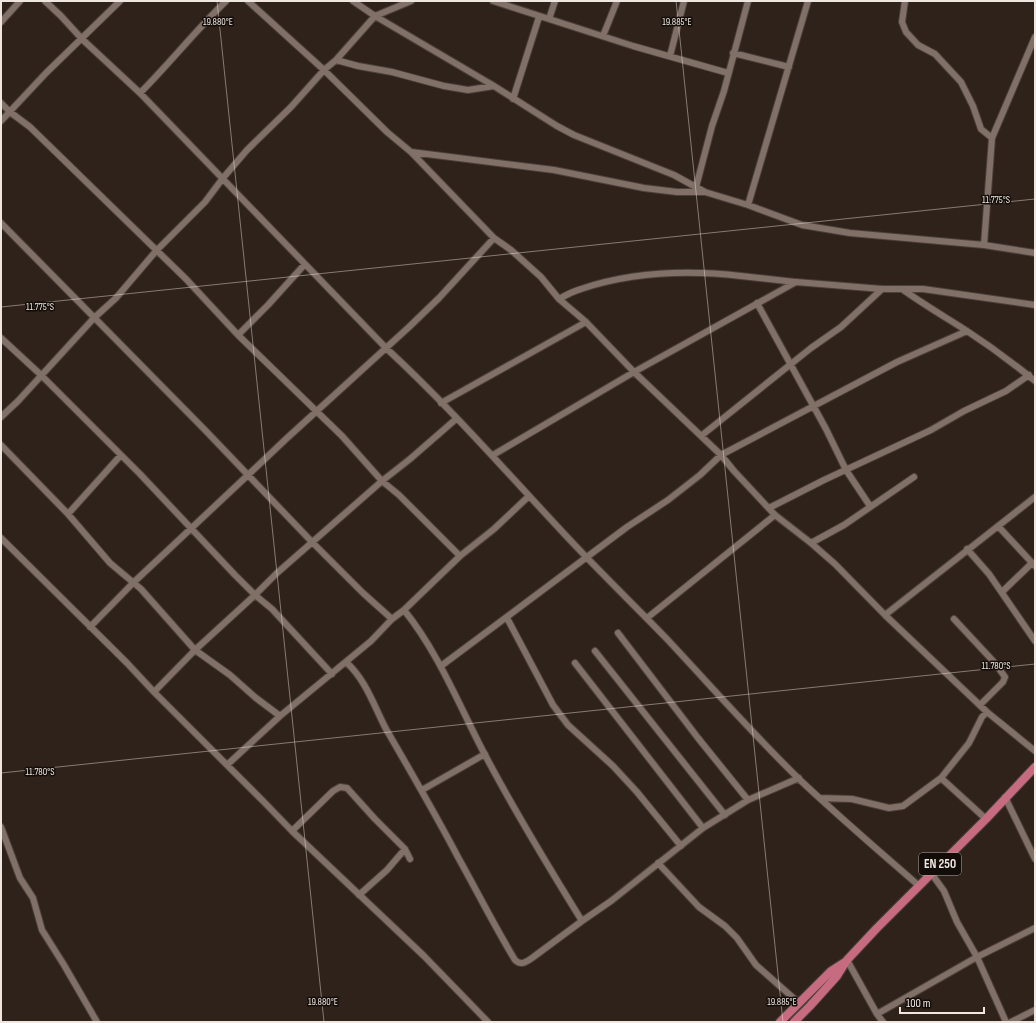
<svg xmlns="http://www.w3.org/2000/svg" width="1036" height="1023" font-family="'Sofia Sans Condensed',sans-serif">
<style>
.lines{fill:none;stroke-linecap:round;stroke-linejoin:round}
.minor-casing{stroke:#4b403a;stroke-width:8}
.major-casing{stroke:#4b403a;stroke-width:10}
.minor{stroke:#807067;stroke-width:6}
.major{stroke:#c76c80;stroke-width:8}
.ticks{fill:none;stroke:#efe6e0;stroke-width:1;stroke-opacity:0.45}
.labels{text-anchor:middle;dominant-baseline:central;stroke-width:3;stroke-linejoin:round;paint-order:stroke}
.shield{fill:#130d0a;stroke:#ada5a0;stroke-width:1}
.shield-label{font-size:13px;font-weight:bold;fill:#efe6e0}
.ticks-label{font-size:10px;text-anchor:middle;fill:#efe6e0;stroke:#130d0a;stroke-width:3;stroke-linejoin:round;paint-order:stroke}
</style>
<rect width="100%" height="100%" fill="#2f221a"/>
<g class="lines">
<g class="minor-casing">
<path id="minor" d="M45,1L61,16L82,39L140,93L386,348C451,408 509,475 570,540C601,573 634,605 666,638C710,685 753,734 799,779C838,816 878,850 918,885
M248,1L324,70L387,132L411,152L494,238L511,250L541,277L559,299L586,322L634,372L721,455L734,471L775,515L811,543L835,564L885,615L987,712L1035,751
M353,1L375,16L494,86L557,126L574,135L674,175L705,192L748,205L802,225L850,233L984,245L1035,253
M493,1L633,46L728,73
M905,1L902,22L906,32L918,45L935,54L961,82L973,106L981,129L992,138
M549,19L555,1
M1,22L20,1
M603,36L617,1
M733,53L789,67
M670,56L684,1
M336,60L358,66L392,72L444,86L468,90L494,86
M140,93C169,64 196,30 226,1
M513,99L539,17
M1,103L10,112L30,127L186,279L238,335L342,436L382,481L399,495L460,556
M1,121L46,73L120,1
M411,152L554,170L644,188L677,192H703
M696,187L712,126L724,91L748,1
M748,205L808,1
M1,223L205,430L312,542L363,593L392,619
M984,245L992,138L1035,37
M902,289C923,304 945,317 967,331C990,346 1013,363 1035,381
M559,299C566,295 574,291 581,289C632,272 688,270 741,276C759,278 777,280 795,282
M757,303L826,429L846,470L870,506
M238,335L268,305L305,264
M1,338L41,375L140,474L235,575L255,595L272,609L332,674
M441,403L586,322
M1,417L18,401L94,318L116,298L156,251L205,202L223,178L247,150L291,107L324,70L336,60L375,16L411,1
M701,436L811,348L841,327L882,289
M1,445L68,514L110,563L141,589L195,650L230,675L256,698L280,716
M493,455L634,372L796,282L882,289H923L1035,305
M769,508L824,480L931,430L964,411L1006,391L1029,375
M68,514L121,455
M998,526L1035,566
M1,538L127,663L154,692L264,802L292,831L424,956L488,1022
M811,543L844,525L914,477
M967,549L989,574L1035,641
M1002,592L1032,563
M404,610C438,652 459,705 484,753C514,810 548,866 582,921
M885,615L1035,497
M507,618L553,705L568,725L613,766L637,792L681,846
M647,618L775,515
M954,619L994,662L1005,677L1003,682L980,705
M90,627L134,582L248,475L286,439L409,327L439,298L494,238
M618,633L698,738L748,800
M595,651L725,815
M346,662C366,680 374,706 386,729C411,772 436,815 459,859C478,893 495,927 515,960C521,966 526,962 532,958L582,921L611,901L703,828L748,800L799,778
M575,663L703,828
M441,666L627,527L668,500L700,475L721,455L897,362L967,331
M154,692L195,650L255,595L277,573L382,481L410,459L456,419
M227,765L280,716L371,641L392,619L404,610L460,556L494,529L529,496
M941,778L969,743L982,717L987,712
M422,790L485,754
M1005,797L1035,859
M820,798L852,799L889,808L903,806L941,778L986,819
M1,827L20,878L33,898L42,930L64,965L97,1022
M292,831L333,791L340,787L347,788L375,819L405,849L410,859
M658,863L699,907L725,926L737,938L756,965L799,1003
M931,873L944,891L957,922L977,957L1006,1022
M359,895L387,870L405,849
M847,960L877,1014L883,1022
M877,1014L977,957L1035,928
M1011,1022L1035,1010"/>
</g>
<g class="major-casing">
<path id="major" d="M780,1022L831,971L845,962
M794,1022L810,1006L837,976L847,960L877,928L986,819L1035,767"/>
</g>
<use href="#minor" class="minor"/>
<use href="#major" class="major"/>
</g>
<path class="ticks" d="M217,1L324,1022M676,1L783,1022M1,307L1035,199M1,773L1035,664"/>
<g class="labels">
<rect class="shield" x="919" y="853" width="42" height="22" rx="3"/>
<g class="shield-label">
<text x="940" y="864">EN 250</text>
</g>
</g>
<g class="ticks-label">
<text x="218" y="25">19.880°E</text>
<text x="677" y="25">19.885°E</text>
<text x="996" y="203">11.775°S</text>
<text x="40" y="310">11.775°S</text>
<text x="996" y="669">11.780°S</text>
<text x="40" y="775">11.780°S</text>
<text x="323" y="1005">19.880°E</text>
<text x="782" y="1005">19.885°E</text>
</g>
<rect width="1036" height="1023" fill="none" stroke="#efe6e0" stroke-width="4"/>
<path d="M900 1007v6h84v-6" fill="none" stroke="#efe6e0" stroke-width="2"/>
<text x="906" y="1007" font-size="12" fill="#efe6e0" stroke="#130d0a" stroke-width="3" paint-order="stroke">100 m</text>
</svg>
